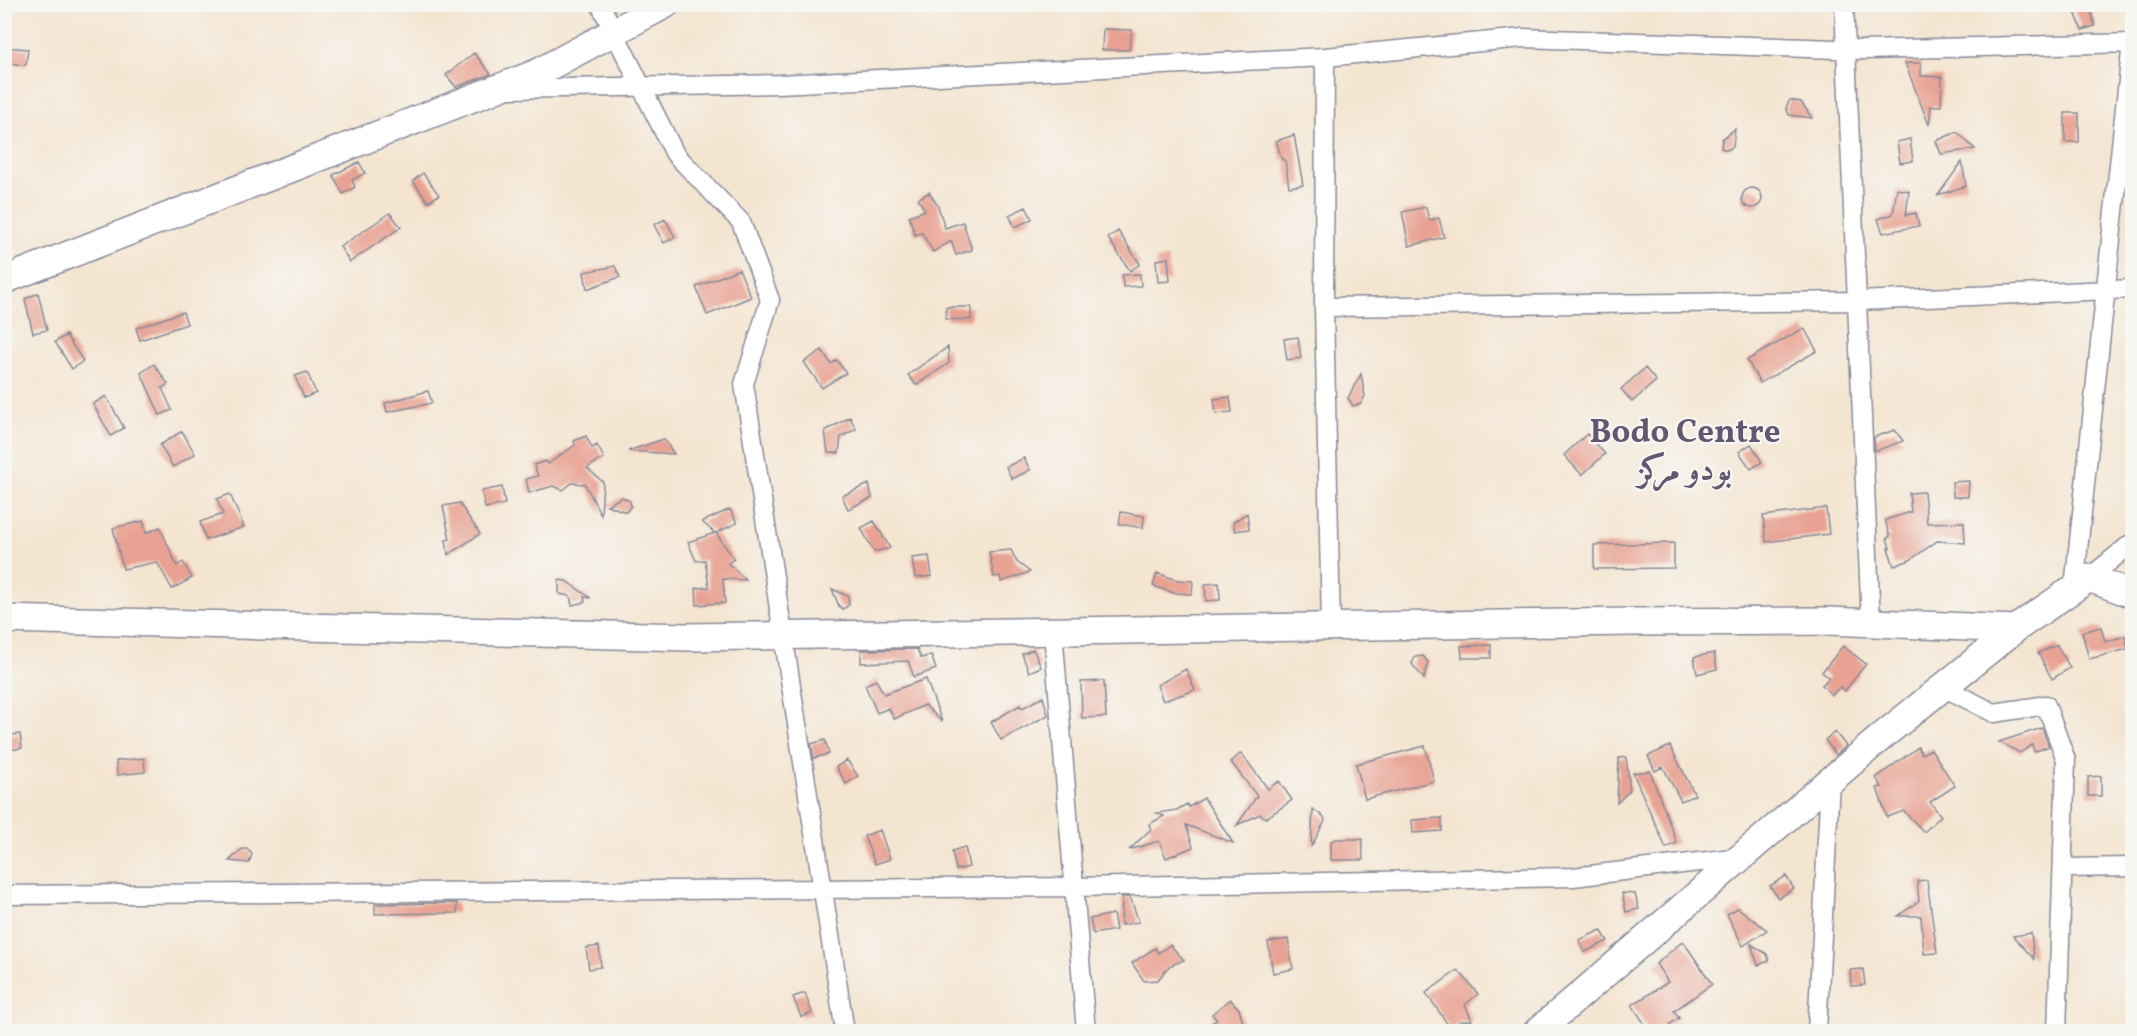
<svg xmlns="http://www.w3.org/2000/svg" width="2137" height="1036" font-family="Vollkorn,Amiri,serif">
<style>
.building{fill:#e8a192}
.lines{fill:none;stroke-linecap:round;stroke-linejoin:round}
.street-casing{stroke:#888a98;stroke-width:21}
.secondary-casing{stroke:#888a98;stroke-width:30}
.street{stroke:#fff;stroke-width:18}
.secondary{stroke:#fff;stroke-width:27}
.labels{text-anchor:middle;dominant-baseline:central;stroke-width:4.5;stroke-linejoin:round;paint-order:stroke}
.town-label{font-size:33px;font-weight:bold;fill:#635770;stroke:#f6f6f2}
</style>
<rect width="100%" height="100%" fill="#f6f6f2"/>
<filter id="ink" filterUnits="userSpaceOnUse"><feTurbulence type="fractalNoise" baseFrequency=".0167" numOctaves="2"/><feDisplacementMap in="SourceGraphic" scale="12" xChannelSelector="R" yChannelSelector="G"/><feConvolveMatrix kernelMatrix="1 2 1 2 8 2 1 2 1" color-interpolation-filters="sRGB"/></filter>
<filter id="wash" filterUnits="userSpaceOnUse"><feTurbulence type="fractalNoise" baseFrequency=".008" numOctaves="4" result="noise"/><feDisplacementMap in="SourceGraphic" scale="24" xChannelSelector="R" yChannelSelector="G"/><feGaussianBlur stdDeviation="1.35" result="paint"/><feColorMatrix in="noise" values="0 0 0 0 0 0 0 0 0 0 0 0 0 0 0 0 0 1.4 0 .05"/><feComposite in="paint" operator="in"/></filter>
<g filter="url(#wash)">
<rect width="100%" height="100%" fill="#f4e5d1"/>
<g id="blocks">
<path class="building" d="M2072,4H2089L2095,26L2082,30Z
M1103,29L1132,30L1129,50H1102Z
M4,47L28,49L26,65L4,63Z
M474,53L491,74L456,87L446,75Z
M1905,63H1921V76L1942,77L1941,106H1931L1929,125Z
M1790,100L1801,102L1812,118L1789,115L1786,107Z
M2065,113H2079V142H2065Z
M1735,129L1733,147L1727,150L1721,148L1722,139Z
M1957,132L1975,149L1941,154L1936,141Z
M1294,135L1303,185L1289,187L1285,160H1282L1276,141Z
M1910,139L1913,161L1900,163L1897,142Z
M359,162L365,173L352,180L355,187L343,194L333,175Z
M1962,162L1966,186L1938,195Z
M423,173L439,195L428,202L413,181Z
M1742 198a10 10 0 1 1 20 0a10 10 0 1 1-20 0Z
M1897,189L1909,191L1906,215L1916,213L1919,226L1883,233L1878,219L1893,214Z
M929,192L938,206L945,228L963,222L972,250L956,255L951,241L933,252L922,233L915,235L909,216L925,210L918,199Z
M1026,207L1032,219L1015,227L1009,215Z
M1426,207L1429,220L1439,218L1444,237L1409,246L1402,212Z
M390,213L401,227L350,262L340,247Z
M665,219L675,237L664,243L654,225Z
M1118,231L1140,264L1130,271L1108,238Z
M1168,258L1170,281L1158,282L1156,260Z
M615,266L620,277L587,289L584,272Z
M739,269L751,297L707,315L696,287Z
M1140,274L1141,286L1123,287L1122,275Z
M38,293L47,330L33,333L25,299Z
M946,307H971V320L946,319Z
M183,312L187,324L140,340L136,328Z
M1804,328L1817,351L1760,383L1747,360Z
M66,335L83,361L72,369L55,342Z
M1298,337L1301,358L1287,360L1284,339Z
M948,347L949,363L916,385L908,375Z
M822,350L831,364L837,360L846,373L822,388L804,362Z
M154,364L168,384L162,388L172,410L160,415L141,373Z
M1645,368L1656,381L1632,402L1621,389Z
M307,372L316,393L304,398L295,376Z
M1361,374L1365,396L1361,404L1353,406L1348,398Z
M428,391L432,403L387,412L385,403Z
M106,396L124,428L111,436L93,404Z
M1230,397L1232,412L1216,414L1214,399Z
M850,417L856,429L841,437L839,453H828L825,431Z
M1895,430L1903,441L1875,451L1874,437Z
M182,431L195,454L173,467L160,445Z
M1587,434L1605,454L1582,475L1564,455Z
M586,436L592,448L597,445L604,458L587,468L603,482L601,515L585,484L572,483L563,490L553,486L529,493L526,479L538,476L534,465L546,461L548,464L575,445L574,441Z
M664,439L674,454L628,451Z
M1751,444L1762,462L1751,469L1739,452Z
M1024,458L1030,470L1012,479L1006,467Z
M1969,481L1968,497H1953L1952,482Z
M869,484L872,498L848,509L842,496Z
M502,487L505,504L485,508L482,491Z
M1924,492L1927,523L1964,522L1965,543L1937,541L1910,560L1894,566L1888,548H1890L1887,538L1890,537L1885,520L1911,512L1909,493Z
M230,494L244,527L206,540L200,522L223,514L217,499Z
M622,497L630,501L631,506L626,512L607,505Z
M459,503L480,534L448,555L446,540L450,539L443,506Z
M1826,508L1829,534L1766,542L1763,516Z
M730,509L737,523L716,533L734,559L728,563L746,580L723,579L725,603L697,605L696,588L709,587L705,560L696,561L688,542L715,533L702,522Z
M1121,512L1144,516L1143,528L1119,524Z
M1247,513L1249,529L1235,531L1233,522Z
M143,521L146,533L160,527L177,566L183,562L192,578L172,589L157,562L123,569L113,528Z
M874,521L890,548L874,552L861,528Z
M1674,543V568L1594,569V545Z
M1011,550L1017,562L1030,572L1001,582L1000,576L994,577L989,552Z
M929,556L932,576L915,578L912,558Z
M1157,573L1177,580L1193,581L1192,594L1174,593L1153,586Z
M559,580L566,581L591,598L584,597L585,602L572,605L570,596L559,594Z
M1219,583L1220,600L1206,601L1205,584Z
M832,589L848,596L849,605L843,609L839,606Z
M2101,627L2105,642L2125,636L2128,649L2089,659L2082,632Z
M1491,645V658H1462L1461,646Z
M2057,645L2070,668L2052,679L2038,653Z
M1843,646L1866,664L1845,691L1840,687L1832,695L1822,685L1829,678L1822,672Z
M917,649L921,658L931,655L936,669L914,677L908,661L861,663V650Z
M1033,649L1041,667L1029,672L1022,654Z
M1714,653L1717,669L1697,674L1694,657Z
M1423,656L1428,662L1424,679L1412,664L1415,657Z
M1186,669L1195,690L1163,701L1157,685Z
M926,679L942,722L925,705L894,719L889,708L877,713L865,685L876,680L884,694Z
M1104,681L1106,717L1082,718L1081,682Z
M1043,697L1048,715L1001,740L991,722L1020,705L1022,708Z
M2042,728L2049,746L2034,752L2032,745L2020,753L1999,742Z
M1835,732L1846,746L1836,755L1825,740Z
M20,734L22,748L4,751V736Z
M825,740L829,754L814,758L811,744Z
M1425,746L1434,781L1365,799L1356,764Z
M1670,746L1695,795L1681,801L1663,767L1655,771L1648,756Z
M1918,747L1922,754L1931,749L1955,786L1930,802L1941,816L1924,832L1904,811L1887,817L1877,788L1882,787L1876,778Z
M1241,753L1268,789L1279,781L1292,800L1266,818L1260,814L1237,825L1257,796L1231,762Z
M1626,757L1630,790L1617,803L1619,758Z
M144,758L145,772L117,775L116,761Z
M847,760L858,776L846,784L836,767Z
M1650,771L1677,843L1666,848L1633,773Z
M2101,776V796H2088V777Z
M1204,798L1233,843L1186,825L1193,847L1166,858L1159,841L1129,850L1151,829L1149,824L1164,816L1157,813L1177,810L1187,804L1189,807Z
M1313,809L1324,817L1325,821L1311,847Z
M1442,818V831L1413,833L1412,820Z
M880,830L890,859L875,864L864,836Z
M1336,839H1362L1363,860H1331V841Z
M965,847L969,867L956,870L952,851Z
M242,849H247L252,854L249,863L229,861Z
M1786,876L1794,889L1778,898L1770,886Z
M1927,880L1937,953L1924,954L1921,916H1898L1919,901L1917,881Z
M1622,893L1635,894L1639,909L1626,912Z
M1122,897H1130L1139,922L1121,925Z
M457,903V913L375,914V904Z
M1738,908L1767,930L1743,946L1727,914Z
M1113,914L1116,930L1093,934L1090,919Z
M1601,930L1608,941L1585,952L1579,940Z
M2031,933L2034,959L2013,936Z
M1288,939L1293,969L1273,973L1268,942Z
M1683,941L1712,984L1674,1011L1679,1018L1670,1024L1675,1032H1650L1632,1005L1668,982L1656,964Z
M1751,944L1767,954L1769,961L1758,965Z
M1170,945L1184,960L1169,966L1158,980L1144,981L1132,963L1155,948L1158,953Z
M599,946L601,967L589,969L586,948Z
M1863,969L1865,985L1851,986L1850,970Z
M1458,970L1478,994L1465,1005L1472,1021H1460L1451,1029L1426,993Z
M805,993L812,1013L801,1017L793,997Z
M1230,999L1239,1009L1244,1026L1228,1032H1191L1217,1020L1212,1014Z"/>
</g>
</g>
<g filter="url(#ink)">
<use href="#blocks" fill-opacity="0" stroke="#888a98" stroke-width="1.5"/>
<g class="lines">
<g class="street-casing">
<path id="street" d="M600,4L675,154L741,222L770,300L744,384L845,1032
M1844,4L1871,623
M1325,57L1324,307L1331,626
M510,89L779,84L1325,57L1523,38L1864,50L2132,43
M1324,307L1858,301L2132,289
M2089,578L2132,543
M2074,588L2132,42
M1053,631L1086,1032
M1943,687L1994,713L2046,705L2066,760L2057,1032
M2063,868L2132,867
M4,895L1074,887L1573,877L1741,857
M1817,1032L1830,781"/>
</g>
<g class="secondary-casing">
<path id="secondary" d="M4,280L537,73L666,4
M4,619L687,637L1633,622L1829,621L2015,629
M1537,1032L1880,738L2015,629L2089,578L2132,594"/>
</g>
<use href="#street" class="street"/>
<use href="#secondary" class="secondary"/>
</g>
</g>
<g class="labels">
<g class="town-label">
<text x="1685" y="434">Bodo Centre<tspan x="1685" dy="38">بودو مركز</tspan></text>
</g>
</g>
<rect width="2137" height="1036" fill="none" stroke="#f6f6f2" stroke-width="24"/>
</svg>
